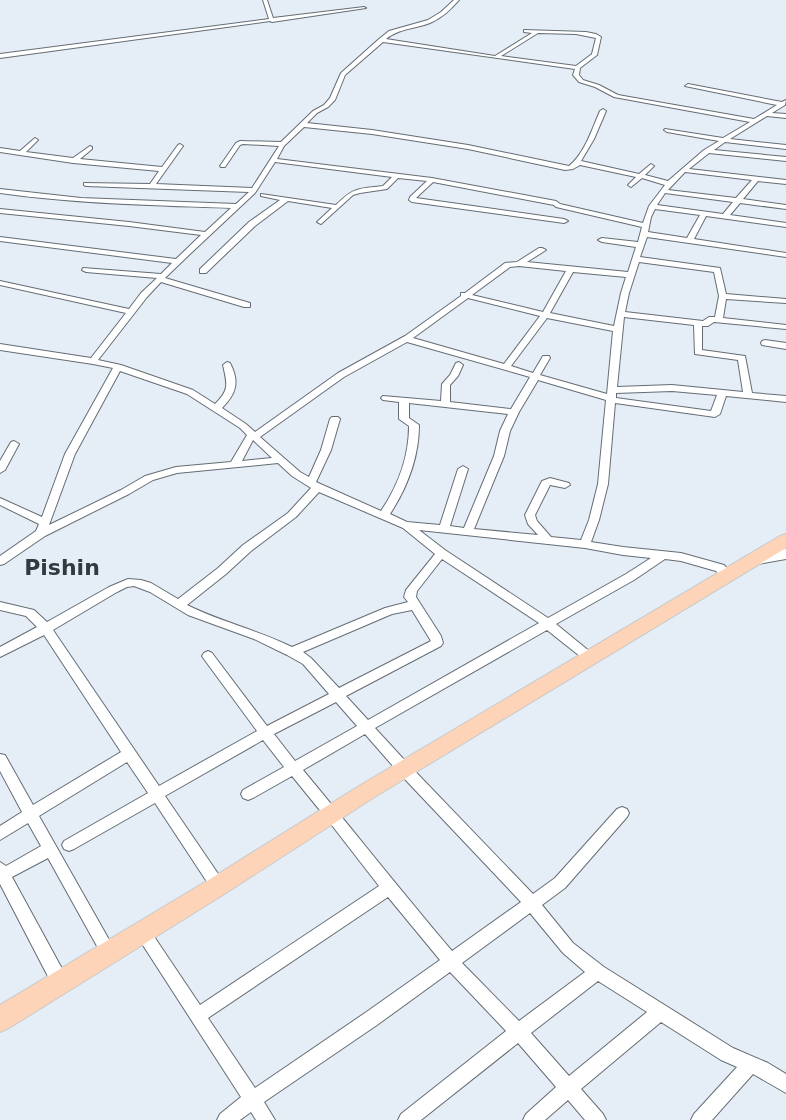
<svg xmlns="http://www.w3.org/2000/svg" width="786" height="1120" font-family="'DejaVu Sans',sans-serif">
<style>
.lines{fill:none;stroke-linecap:round;stroke-linejoin:round}
.minor-casing{stroke:#656c74;stroke-width:2}
.secondary-casing{stroke:#656c74;stroke-width:2}
.primary-casing{stroke:#c9caca;stroke-width:2}
.minor{fill:#fff;fill-rule:evenodd}
.secondary{fill:#fff;fill-rule:evenodd}
.primary{fill:#fdd4b8;fill-rule:evenodd}
.labels{text-anchor:middle;dominant-baseline:central;stroke-width:3;stroke-linejoin:round;paint-order:stroke}
.town-label{font-size:22px;font-weight:bold;fill:#323940;stroke:#e5eef7}
</style>
<rect width="100%" height="100%" fill="#e5eef7"/>
<g class="lines">
<g class="minor-casing">
<path id="minor" d="M263,0H267L273,18L364,7L366,8L272,22L270,21L0,58V54L269,19Z
M454,0H459C452,8 443,17 432,22C417,29 399,28 386,39L495,56L532,33L524,32V30L586,32L596,34L601,37L597,55L580,68L579,75L583,80L599,85L618,95L754,119L777,105L685,86L688,84L782,102L786,100L785,105L772,113L786,114V118L767,116L730,139L786,145V149L725,142L714,150L786,157V161L709,153L689,169L786,180V184L758,181L743,199L786,205V209L740,203L730,215L786,223V227L706,216L694,239L786,253V257L647,237L640,257L720,268L726,294L786,299V303L726,299L723,318L786,325V329L714,322L708,326H702V350L745,356L752,393L786,396V402L726,396L720,414L715,417L615,403L608,484L599,520L591,542L623,547L681,553L724,565L733,575L731,578H723L716,571L681,561L665,559L634,580L556,624L594,655L596,658L594,661L590,663L586,661L547,630L375,728L409,765L533,894L555,878L617,809L622,807L627,809L629,813L627,817L565,888L542,905L573,943L604,967L733,1048L768,1063L786,1074V1093L753,1074L712,1120H691L694,1114L737,1067L721,1060L661,1022L581,1089L603,1114L606,1120H585L568,1100L545,1120H523L526,1114L556,1087L518,1043L421,1120H398L401,1114L506,1031L450,972L377,1025L264,1102L275,1120H256L251,1112L240,1120H217L220,1114L241,1097L137,936L134,931L137,926L142,924L147,926L200,1005L379,886L327,819L292,776L253,798L248,800L243,798L241,794L243,790L284,767L263,740L165,796L223,881L225,886L223,891L218,893L213,891L155,803L74,849L69,851L64,849L62,845L64,841L148,793L127,762L39,816L116,952L113,957L108,959L103,957L48,858L12,877L66,976L68,982L66,988L60,990L54,988L0,884V862L6,866L41,846L28,823L0,840V826L22,812L0,771V754L5,755L33,805L121,752L44,635L0,657V647L37,627L26,616L0,610V602L34,610L47,622L109,587L128,579L141,580L151,583L178,599L218,568L243,545L288,513L311,488L292,476L278,463L177,473L153,480L129,494L45,536L4,564L0,565V556L36,531L39,524L0,505V498L42,517L65,454L113,368L93,364L0,350V344L91,358L126,313L0,285V281L129,309L141,293L157,278L86,272L82,270L83,268L161,274L172,263L0,241V237L176,259L201,235L129,226L0,213V209L129,222L205,232L231,208C154,205 77,204 0,193V189L81,198L236,204L249,192L86,186L84,185V183L150,184L159,171L73,163L0,152V148L20,151L35,138L38,140L26,152L73,158L90,146L92,147V149L80,159L162,167L178,145L180,144L183,146L156,184L252,188L279,146L243,144L240,145L225,167H221L220,166L236,143L240,141L281,142L313,111L324,105L330,98L341,73L379,39L389,31L428,20L441,12ZM538,33L576,34L596,38L592,54L576,66L501,56ZM383,42L575,69L573,75L579,82L595,87L614,97L750,122L723,138L665,129L664,130L667,132L719,141L704,150L668,181L645,175L654,166L651,164L639,174L581,161L594,139L606,111L603,109L600,111C592,129 585,153 569,166L468,145L372,130L307,123L317,113L328,107L335,100L345,75ZM304,127L372,134L468,149L565,170L573,169L580,165L636,177L628,185L631,187L642,178L665,185L649,206L643,223L560,204L556,201L432,178L277,159L284,146ZM275,162L392,177L383,186C358,189 354,187 336,205L261,194V196L280,200L249,222L200,269V273H206L255,226L288,201L332,208L317,222L321,224L353,195L360,193L387,189L398,178L427,181L410,197L409,200L412,202L564,223L568,221L564,219L416,198L433,182L554,205L556,207L642,227L638,242L602,238L598,240L602,242L636,247L628,272L527,262L546,250L542,248H539L517,262L505,263L465,293H461V296L405,336L338,373L255,432L246,424L222,408C236,394 240,382 230,363L227,362L223,365C227,383 230,390 215,404L193,390L121,365L98,360L147,297L161,282L244,307H250V303L165,278L191,253L255,193ZM685,172L752,180L736,198L668,190ZM665,193L733,202L723,214L657,205ZM655,209L700,215L687,238L648,232L651,217ZM639,262L714,272L719,296L715,317H709L703,321L625,312L629,293ZM519,266L566,271L543,312L472,295L510,267ZM573,272L626,277L621,293L614,326L550,313ZM468,298L540,316L504,364L413,338ZM624,317L694,325L695,354L738,360L743,392L672,385L617,387ZM547,318L613,331L607,394L540,375L550,358L549,356H543L533,373L511,366ZM407,342L530,377L511,409L450,402V385L458,376L463,365L459,362L456,363L450,375L442,384L441,401L383,396L381,398L383,400L399,402V419L409,426C409,456 398,486 381,511L316,482L331,450L340,419L338,417H332L330,419L321,450L309,477L300,472L260,437L344,377ZM120,371L187,394L240,428L247,435L231,462L176,467L145,476L121,490L49,525L75,454ZM538,380L606,400L598,484L589,520L581,540L551,537L537,521L535,515L550,485L565,488L570,485L569,483L550,478L542,481L525,515L528,524L538,535L474,529L504,456L510,431L519,412ZM672,391L717,395L711,411L616,398V393ZM409,403L508,414L500,431L494,456L464,528L450,526L468,469L463,466L458,469L440,525L407,522L390,514C407,488 419,457 419,425L409,418ZM253,440L272,458L242,461ZM319,492L403,528L435,554L406,590L404,597L408,602L385,608L292,647C258,630 221,622 187,605L226,574L251,551L296,517ZM419,530L585,548L623,555L651,558L626,574L548,618L445,550ZM442,559L539,623L368,720L346,696L441,646L443,643L441,636L416,597L417,591ZM134,586L150,592L188,615L254,639L287,655L303,664L329,694L267,726L212,653L208,651L204,653L202,656L204,659L257,731L159,786L53,630L117,592L127,587ZM412,610L431,641L339,688L311,658L303,652L392,614ZM336,702L357,726L295,761L274,734ZM365,734L399,773L521,902L452,951C401,891 353,830 303,770ZM388,897L440,960L365,1013L255,1088L208,1018ZM530,913L563,953L585,972L519,1021L462,963ZM598,981L647,1012L569,1076L531,1033Z
M765,340L786,343V349L762,345L761,343L762,341Z
M14,441L19,444L5,470L0,473V461L11,442Z"/>
</g>
<g class="secondary-casing">
<path id="secondary" d="M786,549V559L752,565L746,564L744,560L746,556Z"/>
</g>
<g class="primary-casing">
<path id="primary" d="M786,534V548L373,798L226,893L9,1028L0,1032V1005L210,879L359,786L780,536Z"/>
</g>
<use href="#minor" class="minor"/>
<use href="#secondary" class="secondary"/>
<use href="#primary" class="primary"/>
</g>
<g class="labels">
<g class="town-label">
<text x="62" y="567">Pishin</text>
</g>
</g>
</svg>
